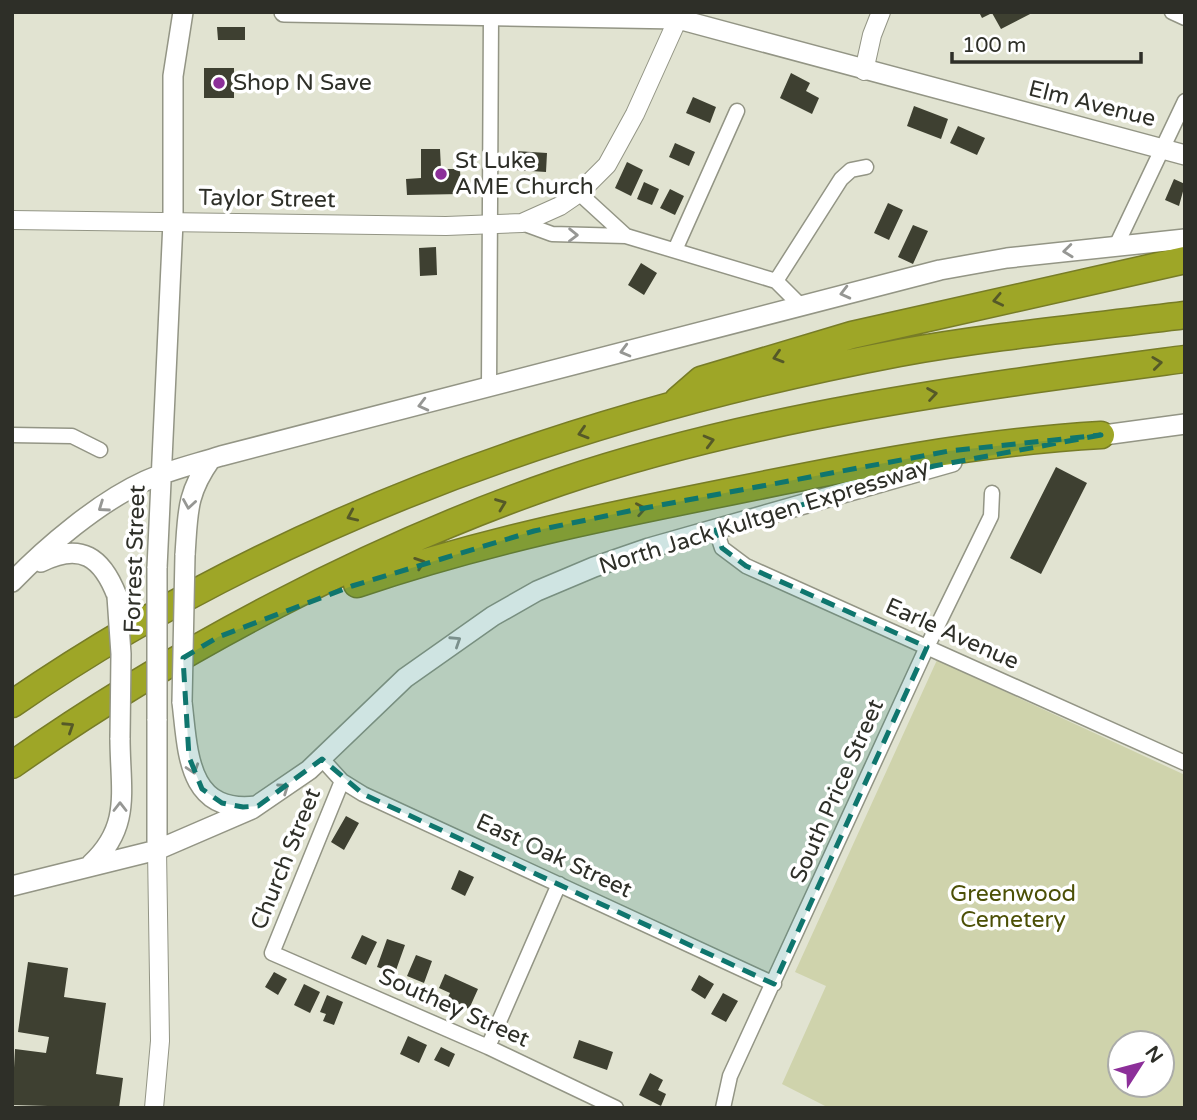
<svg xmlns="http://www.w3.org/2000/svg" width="1197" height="1120" font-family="'Varela Round',sans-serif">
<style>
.green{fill:#cfd3ac;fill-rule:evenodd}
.building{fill:#3e4031}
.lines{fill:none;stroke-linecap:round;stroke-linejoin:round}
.minor-casing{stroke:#939585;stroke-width:17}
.tertiary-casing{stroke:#939585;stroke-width:20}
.secondary-casing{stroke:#939585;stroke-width:22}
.motorway-casing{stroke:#777c27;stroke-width:29}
.minor{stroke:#fff;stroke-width:14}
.tertiary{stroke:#fff;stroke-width:18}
.secondary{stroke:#fff;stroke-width:19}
.motorway{stroke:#9ea627;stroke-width:26}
.secondary-bridge-casing{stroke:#939585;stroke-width:22;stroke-linecap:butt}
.secondary-bridge{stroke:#fff;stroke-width:19}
.oneway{stroke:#969794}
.oneway2{stroke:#555928}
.marked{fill:#0f766e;fill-opacity:0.2;stroke:#0f766e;stroke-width:5;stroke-dasharray:14 9;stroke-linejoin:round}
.poi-dot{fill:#8c2f99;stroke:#fff;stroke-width:2.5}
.labels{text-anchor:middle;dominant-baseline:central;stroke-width:7;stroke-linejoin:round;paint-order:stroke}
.poi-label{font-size:23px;fill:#2e2f28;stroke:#fff;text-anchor:start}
.street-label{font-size:23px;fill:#2e2f28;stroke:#fff}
.park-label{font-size:23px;fill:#4c5006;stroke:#fff}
</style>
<rect width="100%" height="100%" fill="#e1e3d1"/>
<path class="green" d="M937,660L1185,775V1108H829L782,1084L826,986L795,972ZM1120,1043H1162V1085H1120Z"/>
<path class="building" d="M979,12H1034L1001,29L992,13L982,18Z
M217,27H245V40H218Z
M204,68H234V98H204Z
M791,73L810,83L806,91L819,98L812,114L780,98Z
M693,97L716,107L710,123L686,113Z
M914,106L948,119L941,139L907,126Z
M958,126L985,138L977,155L950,143Z
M675,143L695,152L689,166L669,157Z
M421,149H440L441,169H460L461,194L407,195L406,179L421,178Z
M516,151L547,153L546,172L515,170Z
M627,162L643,170L631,196L615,188Z
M1174,179L1185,184L1179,206L1165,200Z
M644,182L659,189L652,205L637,199Z
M670,189L684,196L675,215L660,208Z
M888,203L903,210L889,240L874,233Z
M913,225L928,231L913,264L898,257Z
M436,247L437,275L420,276L419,248Z
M641,263L657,273L644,295L628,285Z
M1056,467L1087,483L1041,574L1010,558Z
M346,816L359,823L344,850L331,842Z
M459,870L474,877L465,896L451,889Z
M362,935L377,942L366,965L351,958Z
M387,939L405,945L395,973L377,967Z
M416,955L432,961L424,983L407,976Z
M28,962L68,968L64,997L106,1003L96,1074L123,1078L119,1108L12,1105L15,1049L46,1053L49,1037L18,1032Z
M274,972L287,979L278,995L265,987Z
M445,974L478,989L469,1009L447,999L450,993L439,988Z
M699,975L714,984L705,999L691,990Z
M304,984L320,992L310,1013L294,1005Z
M723,993L738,1001L726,1022L711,1014Z
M327,995L343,1002L334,1025L323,1021L326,1014L320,1012Z
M408,1036L427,1045L419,1063L400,1054Z
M579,1040L613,1052L607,1070L573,1058Z
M441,1047L455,1054L449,1067L434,1060Z
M650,1073L663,1080L658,1090L666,1094L661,1106L639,1095Z"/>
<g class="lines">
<g class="minor-casing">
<path id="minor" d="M1172,12L1185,18
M579,193L626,236L776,281L799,304
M522,223L552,234L626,236
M1116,246L1185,101
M675,250L737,111
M776,281L841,179L851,170L866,167
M489,388L491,15
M12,435L72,436L100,450
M716,530L722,548L746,566L1185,763
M322,759L342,781L363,794L774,984
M342,781L272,953L488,1047L616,1108
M488,1047L559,884
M723,1108L730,1076L927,647L991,516L992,493"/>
</g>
<g class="tertiary-casing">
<path id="tertiary" d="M864,71L872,35L881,12
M12,220L446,226L522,223L560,206L579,193L607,165L635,114L681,12
M154,1108L160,1041L157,850"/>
</g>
<g class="secondary-casing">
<path id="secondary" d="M284,12L678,19L1185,155
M1089,437L1185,424
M185,555C188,513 186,494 211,459
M41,562C81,542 102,557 117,596
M157,568L173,222V76L183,12
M12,582C47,546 99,502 145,481C169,470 196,464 221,456L940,270L1007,258L1185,239
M182,702C188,752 187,814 256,806
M157,719V850
M91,864C132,826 120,790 120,738
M12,886L157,850L252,809L309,770L405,678L493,616L537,591L594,567L649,548L952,462"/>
</g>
<g class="motorway-casing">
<path id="motorway" d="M678,400L701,380L852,335L1185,260
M357,584C483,541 603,517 733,491C855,466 977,442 1101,435
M12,704C276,522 585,413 899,353C993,336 1090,327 1185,315
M12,765C174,651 373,546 560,482C762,414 975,387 1185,359"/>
</g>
<use href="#minor" class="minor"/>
<use href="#tertiary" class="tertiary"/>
<use href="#secondary" class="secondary"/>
<use href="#motorway" class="motorway"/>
<g class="secondary-bridge-casing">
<path id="secondary-bridge" d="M117,596L121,654L120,738
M182,702L185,555
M157,719V568"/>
</g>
<use href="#secondary-bridge" class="secondary-bridge"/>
</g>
<defs><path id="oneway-chevron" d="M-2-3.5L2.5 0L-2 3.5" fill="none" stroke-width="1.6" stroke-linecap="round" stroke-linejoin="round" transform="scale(1.75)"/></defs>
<g class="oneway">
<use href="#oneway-chevron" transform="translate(573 235) rotate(1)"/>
<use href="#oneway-chevron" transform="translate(1068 251) rotate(174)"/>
<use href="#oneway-chevron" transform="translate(845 293) rotate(166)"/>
<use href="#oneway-chevron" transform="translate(625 351) rotate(165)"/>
<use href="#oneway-chevron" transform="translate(423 405) rotate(166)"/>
<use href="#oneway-chevron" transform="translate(189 504) rotate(99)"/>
<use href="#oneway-chevron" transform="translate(103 507) rotate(145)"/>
<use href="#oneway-chevron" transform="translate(456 641) rotate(-33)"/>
<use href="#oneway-chevron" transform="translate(193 769) rotate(72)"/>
<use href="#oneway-chevron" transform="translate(284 788) rotate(-35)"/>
<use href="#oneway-chevron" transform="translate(120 807) rotate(-90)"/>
</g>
<g class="oneway2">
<use href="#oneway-chevron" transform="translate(998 300) rotate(168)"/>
<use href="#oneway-chevron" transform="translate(778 357) rotate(163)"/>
<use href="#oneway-chevron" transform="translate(1157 363) rotate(-7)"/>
<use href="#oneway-chevron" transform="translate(932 394) rotate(-9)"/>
<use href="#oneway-chevron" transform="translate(583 433) rotate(163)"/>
<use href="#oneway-chevron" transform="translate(709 441) rotate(-15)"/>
<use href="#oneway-chevron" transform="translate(501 504) rotate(-21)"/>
<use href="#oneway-chevron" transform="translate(641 509) rotate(-11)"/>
<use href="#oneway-chevron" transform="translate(352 516) rotate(156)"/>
<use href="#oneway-chevron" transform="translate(420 563) rotate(-19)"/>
<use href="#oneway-chevron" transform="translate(69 727) rotate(-33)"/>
</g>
<path class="marked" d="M1101,435L934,466L716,530L722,548L746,566L927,647L774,984L363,794L322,759L258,806L243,807L222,803L202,789L189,757L183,658L218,637L352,586L534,531L634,510L949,451Z"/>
<g class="poi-dot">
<circle cx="219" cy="83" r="7"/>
<circle cx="441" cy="174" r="7"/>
</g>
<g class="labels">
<g class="poi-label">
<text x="233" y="83">Shop N Save</text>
<text x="455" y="161">St Luke<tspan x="455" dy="26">AME Church</tspan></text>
</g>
<g class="street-label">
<text transform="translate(1092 104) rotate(14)">Elm Avenue</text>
<text transform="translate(267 199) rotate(1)">Taylor Street</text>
<text transform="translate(764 517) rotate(-17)">North Jack Kultgen Expressway</text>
<text transform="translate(135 559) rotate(-88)">Forrest Street</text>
<text transform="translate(952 634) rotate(24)">Earle Avenue</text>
<text transform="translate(837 791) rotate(-66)">South Price Street</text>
<text transform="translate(554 856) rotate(25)">East Oak Street</text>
<text transform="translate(286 859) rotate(-68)">Church Street</text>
<text transform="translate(454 1008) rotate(24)">Southey Street</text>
</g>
<g class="park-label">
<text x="1013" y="894">Greenwood<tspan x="1013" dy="26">Cemetery</tspan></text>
</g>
</g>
<rect width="1197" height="1120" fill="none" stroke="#2e2f28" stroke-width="28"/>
<g transform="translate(1141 1064) rotate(54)"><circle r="33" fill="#ffffff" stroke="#abaca9" stroke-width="2"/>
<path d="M0-5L12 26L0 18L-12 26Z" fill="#8c2f99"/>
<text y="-10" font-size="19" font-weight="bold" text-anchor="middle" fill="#2e2f28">N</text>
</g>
<path d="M952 52v10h189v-10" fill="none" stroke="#2e2f28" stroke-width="3.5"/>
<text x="962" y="52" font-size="21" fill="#2e2f28" stroke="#ffffff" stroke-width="5" paint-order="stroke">100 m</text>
</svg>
